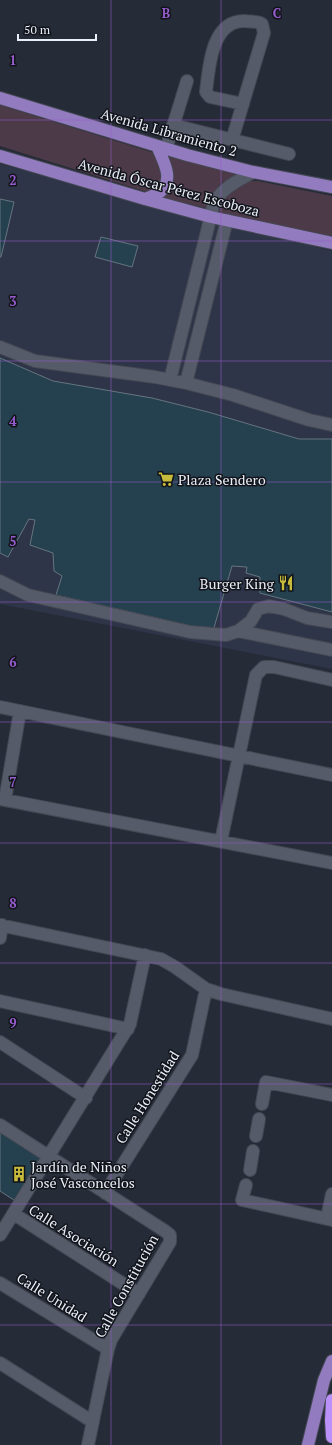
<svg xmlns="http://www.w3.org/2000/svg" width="332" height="1445" font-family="'PT Serif',serif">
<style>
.built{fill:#2f3548}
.green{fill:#4d3a49}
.building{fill:#25404f;stroke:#65757f}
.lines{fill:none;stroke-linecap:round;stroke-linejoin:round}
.minor-casing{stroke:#444853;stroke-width:14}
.major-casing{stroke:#444853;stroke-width:14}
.highway-casing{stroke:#444853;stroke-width:14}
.minor{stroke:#555b69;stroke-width:12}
.major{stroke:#927bbf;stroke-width:12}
.highway{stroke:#bb90f8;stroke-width:12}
.grid{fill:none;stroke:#975ccd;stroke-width:1;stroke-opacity:0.55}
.labels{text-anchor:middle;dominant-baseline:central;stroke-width:3;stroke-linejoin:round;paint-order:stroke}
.street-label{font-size:14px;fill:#eaeef7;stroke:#11141a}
.poi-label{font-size:14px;fill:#eaeef7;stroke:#11141a;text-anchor:start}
.grid-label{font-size:13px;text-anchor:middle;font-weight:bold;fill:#975ccd;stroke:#11141a;stroke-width:3;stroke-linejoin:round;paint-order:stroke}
</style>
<rect width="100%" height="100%" fill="#262b38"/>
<path class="built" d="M0,164L332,251V669L0,604Z"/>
<path class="green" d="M0,105L151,152C154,154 157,156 158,158C166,172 162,187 147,192L0,146Z
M169,155L235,170L240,176L229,179L220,184L206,208L161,197L171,165Z
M243,181H258L332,196V236L219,215C219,199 231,190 243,181Z"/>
<path class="building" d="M0,199L14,202L1,257H0Z
M101,237L138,246L132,267L95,257Z
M0,358L53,381L152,398L208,412L299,439H332V612L260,593V577L246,573L247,567L232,566L213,631L56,595L62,576L54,571L53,553L30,545L35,520L29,519L8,557L0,553Z
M0,1125L49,1157L20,1204L0,1191Z"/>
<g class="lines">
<g class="minor-casing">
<path id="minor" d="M173,125L289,154
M232,140L264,33L262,24C258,21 250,22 245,21C211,20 209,68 206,92L210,97L243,104
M166,149L187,81
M0,347L35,361L155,377L186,383L233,395L309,420L332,425
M170,380L214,203C223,187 238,181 253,172
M186,383L227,220
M0,581L28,595L190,632L226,635L238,631L251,621L258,609L269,606L284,609L307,618L332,622
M238,631L332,650
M0,707L332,775
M0,799L332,863
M5,800L20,711
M221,841L256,675L264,667H274L332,680
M0,925L161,959L175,967L206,989L221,994L332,1019
M0,938L2,925
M0,1001L128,1029
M0,1042L86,1098
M262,1104L266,1082L332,1095
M0,1125L165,1231L170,1235V1242L111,1340L108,1349L88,1445
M256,1136L259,1119
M250,1170L253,1151
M246,1185L242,1200L332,1220
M105,1193L192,1055L206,989
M14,1214L139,1294
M327,1218L332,1194
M0,1235L130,1024L145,955
M0,1283L108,1349
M0,1363L93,1422"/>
</g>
<g class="major-casing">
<path id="major" d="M0,98L187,155L253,172L332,187
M0,156L145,199L211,217L332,243
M145,199C150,197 156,195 160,192C175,180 163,160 157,146
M308,1445L324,1380L332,1361"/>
</g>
<g class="highway-casing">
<path id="highway" d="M332,1400L331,1420L332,1437"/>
</g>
<use href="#minor" class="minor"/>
<use href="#major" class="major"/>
<use href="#highway" class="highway"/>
</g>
<path class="grid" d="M111,0V1445M221,0V1445M0,120H332M0,241H332M0,361H332M0,482H332M0,602H332M0,722H332M0,843H332M0,963H332M0,1084H332M0,1204H332M0,1325H332"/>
<defs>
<g id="supermarket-bare" transform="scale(1.2)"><path d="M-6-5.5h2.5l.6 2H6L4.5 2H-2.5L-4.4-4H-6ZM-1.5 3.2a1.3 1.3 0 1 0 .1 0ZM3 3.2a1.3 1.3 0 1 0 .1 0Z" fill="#c7bb3c" stroke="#11141a" stroke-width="2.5" paint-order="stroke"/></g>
<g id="restaurant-bare" transform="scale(1.2)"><path d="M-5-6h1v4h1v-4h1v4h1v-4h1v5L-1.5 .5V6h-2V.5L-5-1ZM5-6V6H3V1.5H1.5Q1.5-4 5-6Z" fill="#c7bb3c" stroke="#11141a" stroke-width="2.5" paint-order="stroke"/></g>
<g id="building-bare" transform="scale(1.2)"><path d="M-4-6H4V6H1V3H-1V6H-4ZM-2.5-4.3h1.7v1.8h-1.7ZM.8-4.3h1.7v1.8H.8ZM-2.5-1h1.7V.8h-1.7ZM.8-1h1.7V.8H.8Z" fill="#c7bb3c" stroke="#11141a" stroke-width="2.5" paint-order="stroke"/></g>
</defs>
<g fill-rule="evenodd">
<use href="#supermarket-bare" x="166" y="479"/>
<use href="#restaurant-bare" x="286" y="583"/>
<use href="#building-bare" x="19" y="1174"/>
</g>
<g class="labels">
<g class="street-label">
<text transform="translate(169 132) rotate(16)">Avenida Libramiento 2</text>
<text transform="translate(169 187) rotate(15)">Avenida Óscar Pérez Escoboza</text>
<text transform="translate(147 1097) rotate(-58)">Calle Honestidad</text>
<text transform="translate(74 1235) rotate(32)">Calle Asociación</text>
<text transform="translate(126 1286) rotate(-61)">Calle Constitución</text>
<text transform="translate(52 1297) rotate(32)">Calle Unidad</text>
</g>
<g class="poi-label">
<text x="178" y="479">Plaza Sendero</text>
<text x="274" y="583" text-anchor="end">Burger King</text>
<text x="31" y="1166">Jardín de Niños<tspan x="31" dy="16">José Vasconcelos</tspan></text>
</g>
</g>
<g class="grid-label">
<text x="166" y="18">B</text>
<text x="277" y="18">C</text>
<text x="13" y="65">1</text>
<text x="13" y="185">2</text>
<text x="13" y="306">3</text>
<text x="13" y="426">4</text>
<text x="13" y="546">5</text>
<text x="13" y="667">6</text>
<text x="13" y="787">7</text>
<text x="13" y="908">8</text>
<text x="13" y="1028">9</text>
</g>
<path d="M18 34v6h78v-6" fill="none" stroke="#eaeef7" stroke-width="2"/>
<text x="24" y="34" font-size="12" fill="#eaeef7" stroke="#11141a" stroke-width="3" paint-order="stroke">50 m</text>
</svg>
